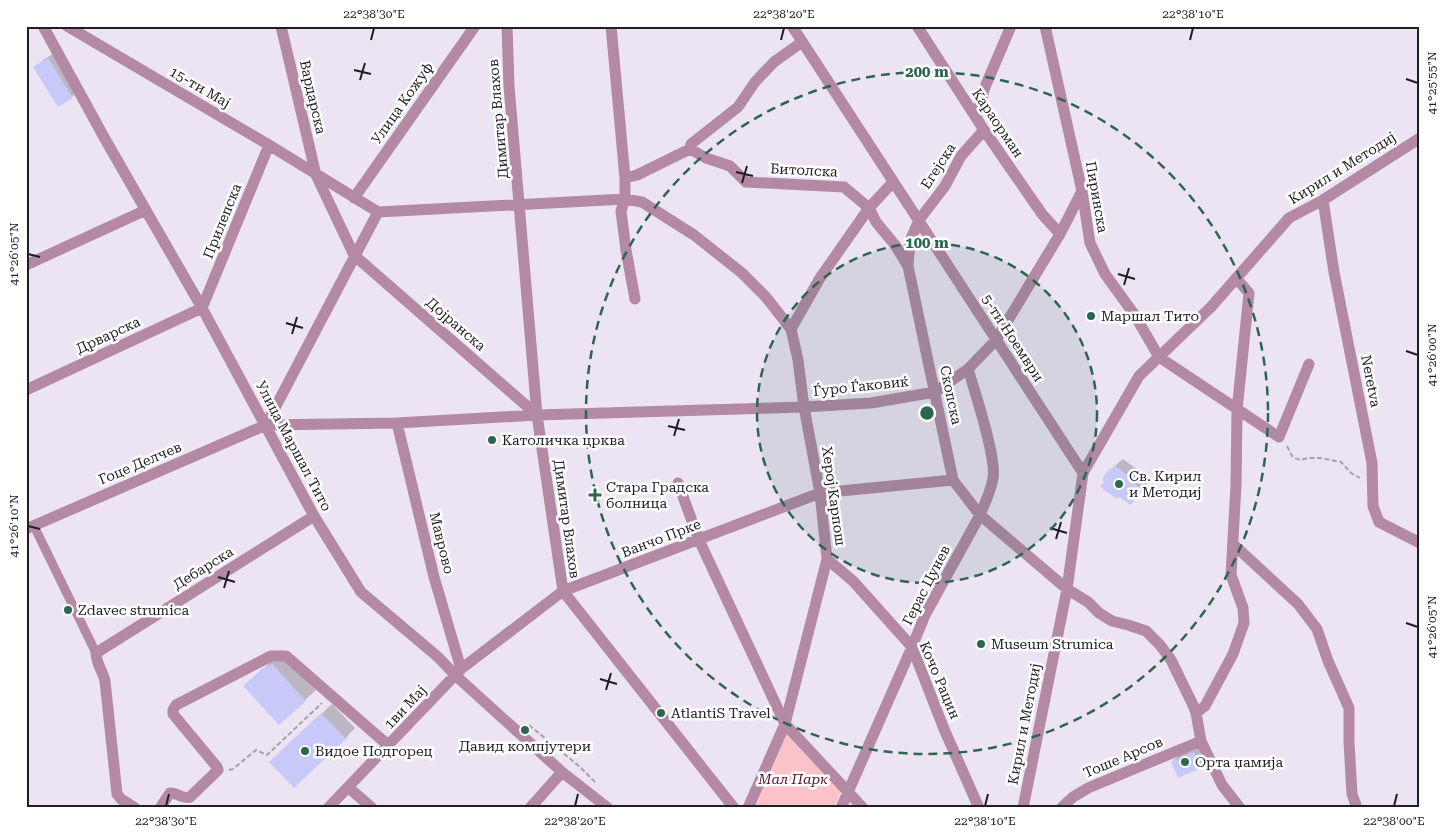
<svg xmlns="http://www.w3.org/2000/svg" width="1446" height="834" font-family="'Roboto Serif',serif">
<style>
.green{fill:#fcc2ca}
.shadow{fill:#0003}
.building{fill:#c7caf8}
.lines{fill:none;stroke-linecap:round;stroke-linejoin:round}
.path{stroke:#a8a1ad;stroke-width:2;stroke-dasharray:5 2.5;stroke-linecap:butt}
.pedestrian{stroke:#b389a4;stroke-width:9}
.minor{stroke:#b389a4;stroke-width:11}
.ticks{fill:none;stroke:#211e23;stroke-width:2}
.ring{fill:none;stroke:#2c664f;stroke-width:2.5;stroke-dasharray:9 6}
.poi-dot{fill:#2c664f;stroke:#fff;stroke-width:2}
.labels{text-anchor:middle;dominant-baseline:central;stroke-width:5;stroke-linejoin:round;paint-order:stroke}
.street-label{font-size:14px;fill:#211e23;stroke:#fff}
.poi-label{font-size:14px;fill:#211e23;stroke:#fff;text-anchor:start}
.park-label{font-size:14px;font-style:italic;fill:#5d1026;stroke:#fff}
.centre{fill:#2c664f;stroke:#fff;stroke-width:2.5}
.ring-label{font-size:15px;text-anchor:middle;font-weight:bold;fill:#2c664f;stroke:#fff;stroke-width:5;stroke-linejoin:round;paint-order:stroke}
.neatline{fill:none;stroke:#211e23;stroke-width:2}
.ticks-label{font-size:12px;text-anchor:middle;fill:#211e23}
</style>
<rect width="100%" height="100%" fill="#ece3f3"/>
<path class="green" d="M785,724L841,791L834,808H748Z"/>
<path class="shadow" d="M57,51L80,89L72,97L35,68L43,60Z
M1123,459L1139,471L1138,473L1149,481L1131,503L1110,470Z
M283,654L316,690L279,724L255,676L274,659Z
M332,704L355,728L345,739L281,751Z
M1202,745L1208,759L1201,767L1179,777L1172,762L1180,754Z"/>
<path class="building" d="M48,58L73,98L58,107L33,67Z
M1114,465L1133,479L1131,481L1142,489L1131,505L1119,497L1117,499L1100,487L1104,482L1102,479L1109,469L1111,470Z
M272,664L306,701L279,725L243,686L262,669Z
M321,713L346,739L294,788L269,762Z
M1194,752L1201,768L1178,778L1171,762Z"/>
<g class="lines">
<path class="path" d="M1287,446L1292,456L1295,458L1300,460L1308,458H1320L1341,462L1351,473L1360,478
M529,725L580,767L597,784
M229,770L233,769L256,750L267,755L322,703"/>
<path class="pedestrian" d="M34,526L96,653"/>
<path class="minor" d="M43,26L105,139L202,308L314,516L361,592L438,657L455,675L562,772L608,808
M67,26L269,145L378,212L266,425
M281,26L316,175L354,255L537,415
M507,26L509,86L537,415L563,591L734,808
M611,26L625,178V199L621,211L626,250L635,299
M792,26L1083,473
M917,26L984,130L1042,214L1060,234
M1045,26L1082,191L1090,243L1105,274L1134,314L1159,357L1279,437L1309,364
M976,117L985,87L1011,26
M690,149L691,144L738,107L755,82L774,62L802,42
M625,178L637,175L690,149L706,158L730,166L746,182L844,187L869,208L820,278L791,329
M893,182L869,208L876,222L895,245L908,266L953,480L980,515L1067,589L1088,602L1099,613L1112,621L1128,625L1146,631L1160,645L1171,660L1193,705L1196,713L1201,741L1222,785L1240,808
M354,198L475,26
M1323,200L1334,272L1372,463L1373,506L1379,522L1420,543
M378,212L625,199L642,202L694,235L742,273L765,296L791,329L798,360L804,407L820,493L827,559L785,724L748,808
M26,265L146,210
M908,266L910,241L919,220L945,186L961,156L984,130
M26,390L202,308L269,145
M397,423L434,577L461,669
M678,483L699,540L785,724L863,808
M26,529L266,425L397,423L537,415L804,407L871,403L935,392L968,369L996,340L1060,234L1082,191
M1234,545L1298,604L1317,629L1328,661L1349,708V742L1352,794L1357,808
M827,559L853,581L912,647L944,729L979,808
M1196,713L1205,706L1233,654L1244,623L1243,608L1231,575L1236,485L1237,410L1249,293L1236,278
M348,787L372,808
M135,808L121,799L117,794L105,681C103,672 96,663 96,653L314,516
M160,808L170,793C178,792 182,800 190,797L218,770L217,767L173,714V710L176,705L271,656H286L389,746
M328,808L461,669L563,591L820,493L953,480
M530,808L562,772
M841,808L912,647L925,615L980,515C985,503 991,491 993,478C997,459 975,392 968,369
M1023,808L1067,589L1083,473L1139,376L1211,307L1289,218L1323,200L1420,138
M1061,808L1073,797L1088,788L1201,741"/>
</g>
<path class="ticks" d="M371,40L374,28M781,40L784,28M1190,40L1193,28M354,70L371,74M1406,79L1418,83M360,80L365,63M736,172L753,176M742,183L747,166M28,254L40,257M1118,274L1135,279M1124,285L1129,268M286,323L303,328M292,334L297,317M1406,351L1418,355M668,426L685,430M674,436L679,419M28,526L40,529M1050,528L1067,533M1056,539L1061,522M218,577L235,582M224,588L229,571M1406,623L1418,627M600,679L617,684M606,690L611,673M166,806L169,794M575,806L578,794M985,806L988,794M1394,806L1397,794"/>
<circle cx="927" cy="413" r="170" fill="#2c664f" fill-opacity=".12"/>
<g class="ring">
<circle cx="927" cy="413" r="170"/>
<circle cx="927" cy="413" r="341"/>
</g>
<g class="poi-dot">
<circle cx="1091" cy="316" r="5"/>
<circle cx="492" cy="440" r="5"/>
<circle cx="1119" cy="484" r="5"/>
<path d="M592.5 487.5h5v5h5v5h-5v5h-5v-5h-5v-5h5z"/>
<circle cx="68" cy="610" r="5"/>
<circle cx="981" cy="644" r="5"/>
<circle cx="661" cy="713" r="5"/>
<circle cx="525" cy="730" r="5"/>
<circle cx="305" cy="751" r="5"/>
<circle cx="1185" cy="762" r="5"/>
</g>
<g class="labels">
<g class="street-label">
<text transform="translate(200 87) rotate(30)">15-ти Мај</text>
<text transform="translate(313 97) rotate(77)">Вардарска</text>
<text transform="translate(402 103) rotate(-55)">Улица Кожуф</text>
<text transform="translate(498 119) rotate(-95)">Димитар Влахов</text>
<text transform="translate(998 123) rotate(56)">Караорман</text>
<text transform="translate(938 166) rotate(-57)">Егејска</text>
<text transform="translate(1342 168) rotate(-32)">Кирил и Методиј</text>
<text transform="translate(804 170) rotate(3)">Битолска</text>
<text transform="translate(1097 197) rotate(80)">Пиринска</text>
<text transform="translate(222 221) rotate(-68)">Прилепска</text>
<text transform="translate(456 324) rotate(41)">Дојранска</text>
<text transform="translate(108 335) rotate(-25)">Дрварска</text>
<text transform="translate(1013 338) rotate(57)">5-ти Ноември</text>
<text transform="translate(1371 381) rotate(79)">Neretva</text>
<text transform="translate(861 386) rotate(-6)">Ѓуро Ѓаковиќ</text>
<text transform="translate(951 395) rotate(78)">Скопска</text>
<text transform="translate(294 446) rotate(62)">Улица Маршал Тито</text>
<text transform="translate(140 463) rotate(-23)">Гоце Делчев</text>
<text transform="translate(834 496) rotate(82)">Херој Карпош</text>
<text transform="translate(567 519) rotate(82)">Димитар Влахов</text>
<text transform="translate(661 538) rotate(-21)">Ванчо Прке</text>
<text transform="translate(442 543) rotate(76)">Маврово</text>
<text transform="translate(203 568) rotate(-32)">Дебарска</text>
<text transform="translate(926 585) rotate(-63)">Герас Цунев</text>
<text transform="translate(940 680) rotate(67)">Кочо Рацин</text>
<text transform="translate(405 707) rotate(-47)">1ви Мај</text>
<text transform="translate(1024 724) rotate(-79)">Кирил и Методиј</text>
<text transform="translate(1123 757) rotate(-23)">Тоше Арсов</text>
</g>
<g class="poi-label">
<text x="1101" y="316">Маршал Тито</text>
<text x="502" y="440">Католичка црква</text>
<text x="1129" y="476">Св. Кирил<tspan x="1129" dy="16">и Методиј</tspan></text>
<text x="606" y="487">Стара Градска<tspan x="606" dy="16">болница</tspan></text>
<text x="78" y="610">Zdavec strumica</text>
<text x="991" y="644">Museum Strumica</text>
<text x="671" y="713">AtlantiS Travel</text>
<text x="525" y="746" text-anchor="middle">Давид компјутери</text>
<text x="315" y="751">Видое Подгорец</text>
<text x="1195" y="762">Орта џамија</text>
</g>
<g class="park-label">
<text x="793" y="779">Мал Парк</text>
</g>
</g>
<circle cx="927" cy="413" r="8" class="centre"/>
<g class="ring-label">
<text x="927" y="77">200 m</text>
<text x="927" y="248">100 m</text>
</g>
<rect width="1446" height="834" fill="none" stroke="#ffffff" stroke-width="55"/>
<rect x="28" y="28" width="1390" height="778" class="neatline"/>
<g class="ticks-label">
<text x="374" y="18">22°38'30"E</text>
<text x="784" y="18">22°38'20"E</text>
<text x="1193" y="18">22°38'10"E</text>
<text transform="translate(1432 83) rotate(-90)" y="4">41°25'55"N</text>
<text transform="translate(14 254) rotate(-90)" y="4">41°26'05"N</text>
<text transform="translate(1432 355) rotate(-90)" y="4">41°26'00"N</text>
<text transform="translate(14 526) rotate(-90)" y="4">41°26'10"N</text>
<text transform="translate(1432 627) rotate(-90)" y="4">41°26'05"N</text>
<text x="166" y="825">22°38'30"E</text>
<text x="575" y="825">22°38'20"E</text>
<text x="985" y="825">22°38'10"E</text>
<text x="1394" y="825">22°38'00"E</text>
</g>
</svg>
